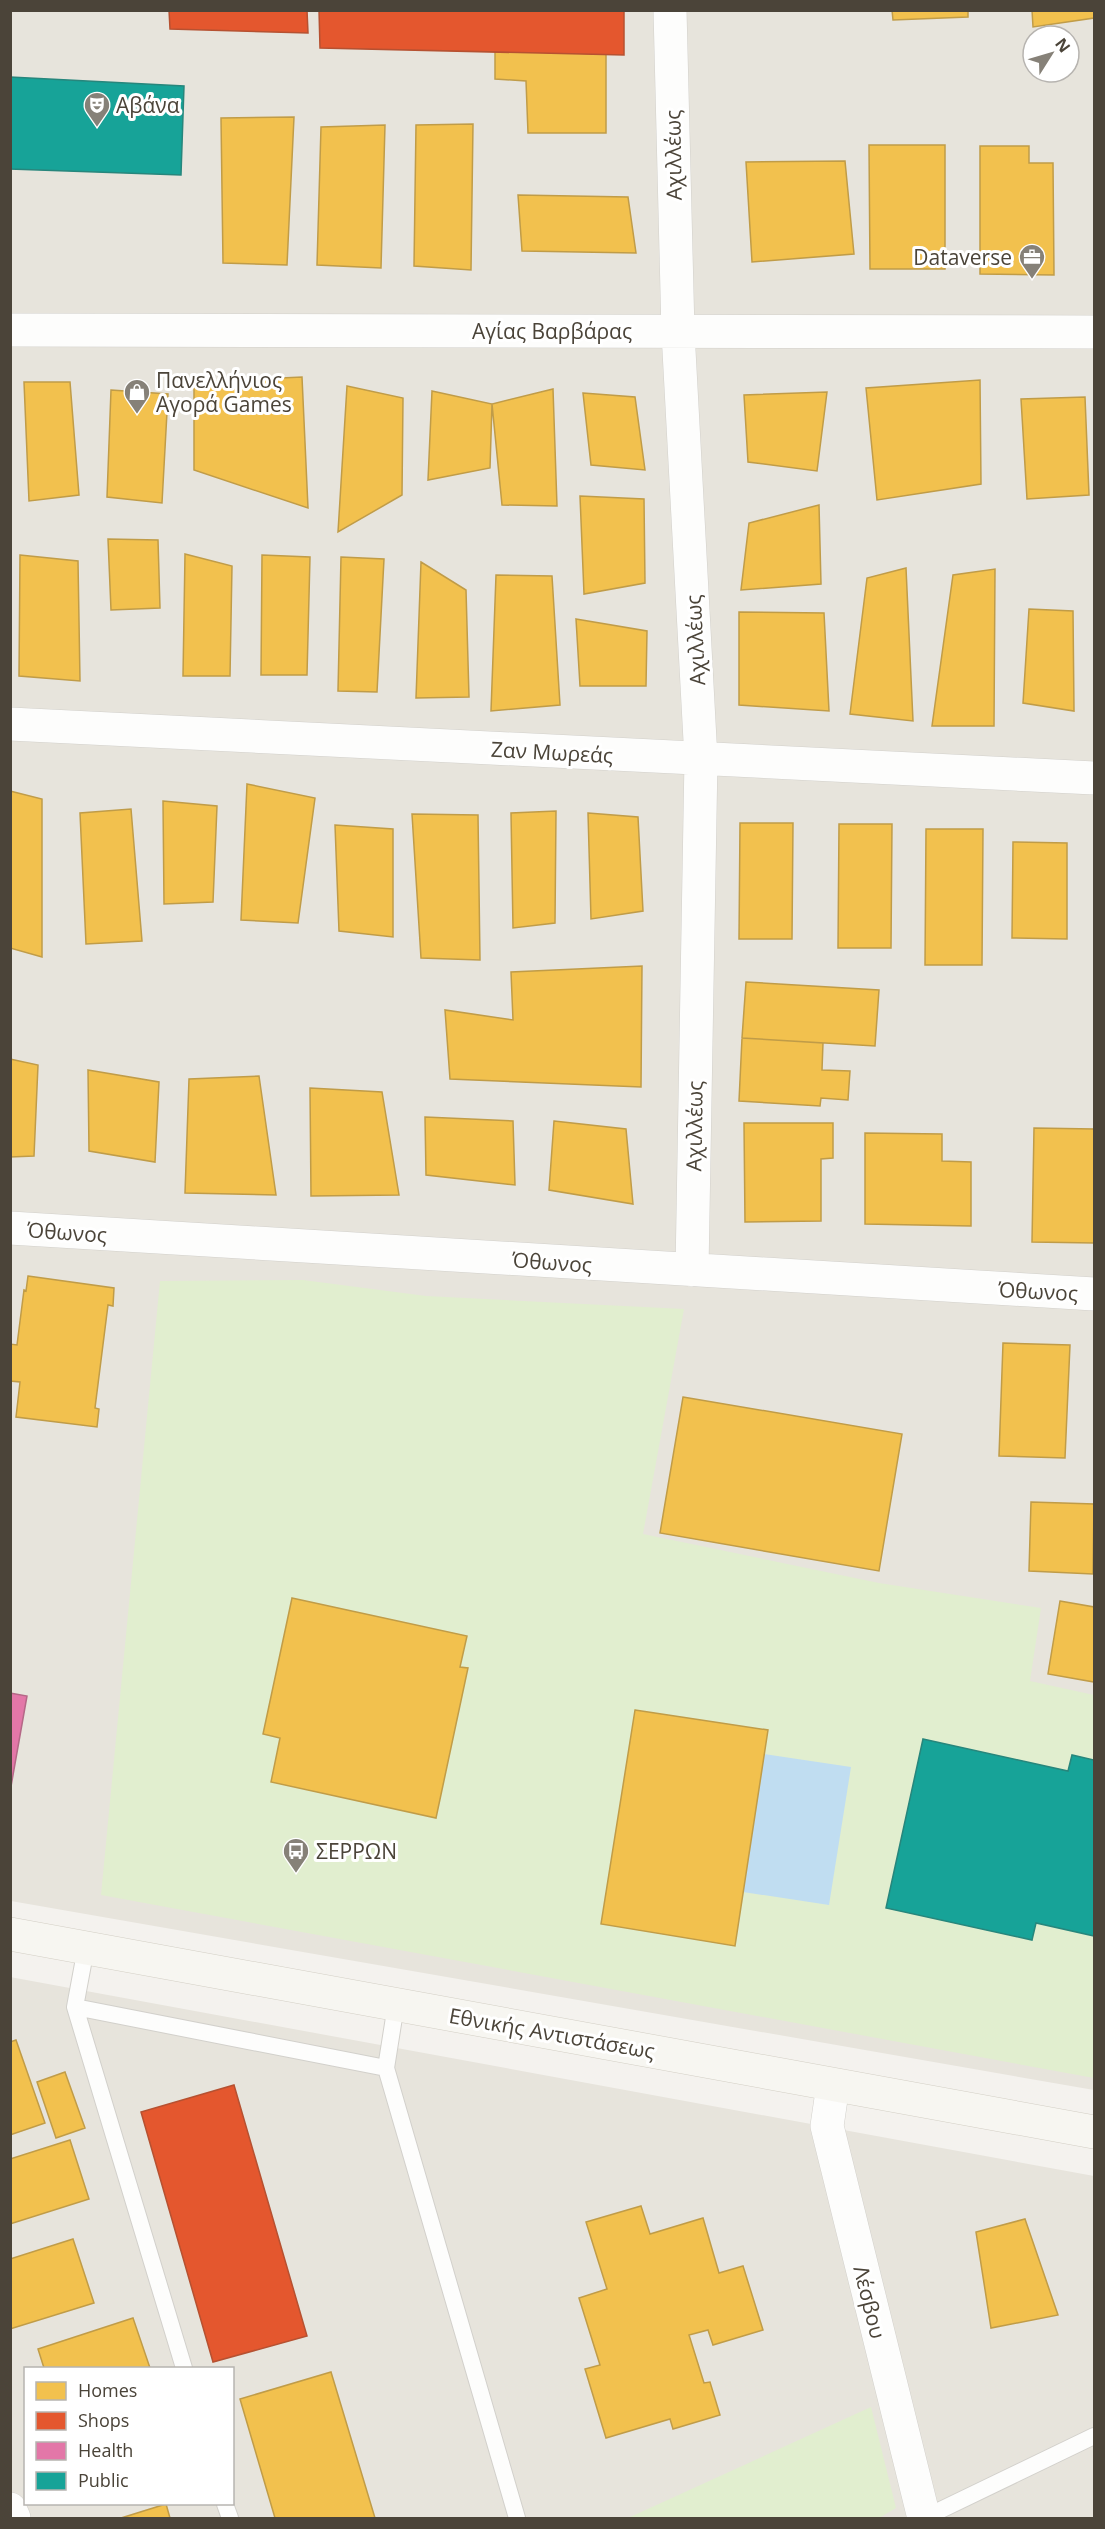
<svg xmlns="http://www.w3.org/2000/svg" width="1105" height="2529" font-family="'Open Sans',sans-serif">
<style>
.residential{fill:#e7e4dc;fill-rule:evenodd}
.green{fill:#e1eecf}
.water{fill:#c0ddf1}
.homes{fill:#f2c14e;stroke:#c09c48;stroke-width:1.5}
.shops{fill:#e4572e;stroke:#b65131;stroke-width:1.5}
.health{fill:#e377a8;stroke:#b56887;stroke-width:1.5}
.public{fill:#17a398;stroke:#27867c;stroke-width:1.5}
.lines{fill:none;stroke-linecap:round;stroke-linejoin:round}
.lane-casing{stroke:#d2d0cb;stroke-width:18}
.street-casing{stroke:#d2d0cb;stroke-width:34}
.secondary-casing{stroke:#d3cfc5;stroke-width:34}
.lane{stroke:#fdfdfc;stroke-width:16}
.street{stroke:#fdfdfc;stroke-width:33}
.secondary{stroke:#f7f6f1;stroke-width:33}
.labels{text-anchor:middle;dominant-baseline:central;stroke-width:6;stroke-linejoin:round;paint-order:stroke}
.poi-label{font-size:21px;fill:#4b4439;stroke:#fff;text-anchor:start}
.street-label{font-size:21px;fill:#4b4439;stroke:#fff}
</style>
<rect width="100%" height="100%" fill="#f4f2ee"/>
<path class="residential" d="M10,11H1094V2090L11,1901ZM1033,36H1069V72H1033Z
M10,1977L1094,2176V2518H11ZM26,2368H232V2504H26Z"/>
<path class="green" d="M303,1280L426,1296L684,1309L643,1534L879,1583L1041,1608L1030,1681L1094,1695V2078L101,1895L160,1281Z
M871,2407L896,2508L879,2518H628Z"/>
<path class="water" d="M764,1754L851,1767L829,1905L743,1892Z"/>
<path class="homes" d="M892,10H968V17L893,20Z
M1032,10H1094V18L1033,27Z
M495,51L606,54V133H528L526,81L495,79Z
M294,117L287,265L223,263L221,118Z
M473,124L471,270L414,266L416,125Z
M385,125L381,268L317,265L321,127Z
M869,145H945V269H870Z
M980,146H1029V163H1053L1054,275L980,274Z
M845,161L854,254L752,262L746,162Z
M518,195L628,197L636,253L522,251Z
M302,377L308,508L194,470V382Z
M980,380L981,484L877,500L866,388Z
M24,382H70L79,495L29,501Z
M347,386L403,398L402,495L338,532Z
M553,389L557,506L502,505L492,404Z
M111,390L168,394L162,503L107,497Z
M432,391L492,404L490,468L428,480Z
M827,392L817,471L748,462L744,395Z
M583,393L635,397L645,470L591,465Z
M1085,397L1089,495L1027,499L1021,399Z
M580,496L644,499L645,583L584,594Z
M819,505L821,584L741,590L749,523Z
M108,539L158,540L160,608L111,610Z
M185,554L232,566L230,676H183Z
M20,555L78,561L80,681L19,676Z
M262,555L310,557L307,675H261Z
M341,557L384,559L377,692L338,691Z
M421,562L466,590L469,697L416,698Z
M906,568L913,721L850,714L867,578Z
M995,569L994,726H932L953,575Z
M496,575L552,576L560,705L491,711Z
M1029,609L1073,611L1074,711L1023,703Z
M739,612L824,613L829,711L739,705Z
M576,619L647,631L646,686H580Z
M247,784L315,798L298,923L241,920Z
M10,791L42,799V957L10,948Z
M163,801L217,806L213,902L164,904Z
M131,809L142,941L86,944L80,813Z
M556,811L555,923L513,928L511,813Z
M588,813L638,817L643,911L591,919Z
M412,814L478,815L480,960L421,958Z
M740,823H793L792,939H739Z
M839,824H892L891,948H838Z
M335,825L393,829V937L339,931Z
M926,829H983L982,965H925Z
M1013,842L1067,843V939L1012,938Z
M642,966L641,1087L450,1079L445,1010L513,1020L511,972Z
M746,982L879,990L875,1046L742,1038Z
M742,1038L823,1043L822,1070L850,1071L848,1100L821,1098L820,1106L739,1101Z
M10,1059L38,1065L34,1156L10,1157Z
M88,1070L159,1082L155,1162L89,1151Z
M259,1076L276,1195L185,1193L189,1079Z
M310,1088L382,1092L399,1195L311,1196Z
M425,1117L513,1121L515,1185L426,1175Z
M554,1121L626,1129L633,1204L549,1190Z
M744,1123H833V1158L821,1159V1221L745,1222Z
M1034,1128L1094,1129V1243L1032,1242Z
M865,1133L942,1134V1161L971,1162V1226L865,1224Z
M28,1276L114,1288L113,1306L108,1305L95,1408L99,1409L97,1427L16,1417L20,1382L10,1381V1344L17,1345L24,1290L26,1291Z
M1003,1343L1070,1345L1065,1458L999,1456Z
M683,1397L902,1434L879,1571L660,1533Z
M1031,1502L1094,1504L1093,1574L1029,1571Z
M292,1598L467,1636L460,1667L468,1668L436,1818L271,1782L280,1738L263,1734Z
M1060,1601L1094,1607V1682L1048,1674Z
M635,1710L768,1730L735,1946L601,1924Z
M16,2040L45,2123L10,2135V2042Z
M65,2072L85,2128L56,2138L37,2082Z
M70,2140L89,2199L10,2224V2159Z
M641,2206L650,2234L703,2218L719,2273L743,2266L763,2330L713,2345L708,2330L689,2335L704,2383L710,2382L720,2415L673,2429L670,2419L606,2438L585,2369L600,2365L579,2298L607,2289L586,2222Z
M1025,2219L1058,2315L991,2328L976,2232Z
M73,2239L94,2303L10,2329V2259Z
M133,2318L150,2368H44L38,2349Z
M331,2372L375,2518H275L240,2399Z
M166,2504L170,2518H121Z"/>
<path class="shops" d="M169,10H307L308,33L170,29Z
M319,10H624V55L320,48Z
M234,2085L307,2336L213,2362L141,2112Z"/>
<path class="health" d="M10,1693L27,1696L10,1792Z"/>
<path class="public" d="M10,77L184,86L181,175L10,169Z
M923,1739L1068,1771L1072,1755L1094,1760V1936L1036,1923L1032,1940L886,1908Z"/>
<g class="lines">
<g class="lane-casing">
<path id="lane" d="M396,2005L386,2068L517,2518
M75,2007L86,1948
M184,2368L75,2007L386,2068
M225,2504L230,2518
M924,2518L1094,2436"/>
</g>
<g class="street-casing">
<path id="street" d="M670,10L678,332L701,759L692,1270
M10,330L1094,332
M10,724L1094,778
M10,1228L1094,1294
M833,2085L827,2126L924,2518
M10,2509L14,2518"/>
</g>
<g class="secondary-casing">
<path id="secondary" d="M10,1934L1094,2132"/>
</g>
<use href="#lane" class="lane"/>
<use href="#street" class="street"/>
<use href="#secondary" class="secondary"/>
</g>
<defs>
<g id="theatre-pin" transform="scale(1.35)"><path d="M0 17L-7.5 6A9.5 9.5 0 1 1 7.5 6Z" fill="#868178" stroke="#fff"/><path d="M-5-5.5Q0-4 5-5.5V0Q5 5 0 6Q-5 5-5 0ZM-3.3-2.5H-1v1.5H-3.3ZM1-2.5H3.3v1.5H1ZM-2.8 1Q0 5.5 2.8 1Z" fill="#fff"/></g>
<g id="office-pin" transform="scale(1.35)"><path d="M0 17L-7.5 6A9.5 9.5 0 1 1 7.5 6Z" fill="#868178" stroke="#fff"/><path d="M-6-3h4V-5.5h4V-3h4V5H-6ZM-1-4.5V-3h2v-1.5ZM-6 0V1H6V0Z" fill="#fff"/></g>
<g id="shop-pin" transform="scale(1.35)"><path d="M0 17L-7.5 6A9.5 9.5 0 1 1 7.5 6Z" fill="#868178" stroke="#fff"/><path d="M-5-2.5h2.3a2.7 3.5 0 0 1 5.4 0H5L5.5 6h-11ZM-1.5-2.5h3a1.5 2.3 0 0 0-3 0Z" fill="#fff"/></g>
<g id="bus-pin" transform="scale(1.35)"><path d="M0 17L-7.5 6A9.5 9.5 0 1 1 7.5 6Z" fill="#868178" stroke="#fff"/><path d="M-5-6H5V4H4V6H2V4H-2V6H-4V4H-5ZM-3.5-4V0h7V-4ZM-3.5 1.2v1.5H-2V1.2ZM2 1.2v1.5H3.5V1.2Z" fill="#fff"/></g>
</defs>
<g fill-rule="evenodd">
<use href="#theatre-pin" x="97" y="105"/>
<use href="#office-pin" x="1032" y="257"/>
<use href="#shop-pin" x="137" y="392"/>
<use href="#bus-pin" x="296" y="1851"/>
</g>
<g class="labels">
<g class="poi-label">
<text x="116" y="105">Αβάνα</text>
<text x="1012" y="257" text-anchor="end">Dataverse</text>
<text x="156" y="380">Πανελλήνιος<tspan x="156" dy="24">Αγορά Games</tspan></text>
<text x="316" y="1851">ΣΕΡΡΩΝ</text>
</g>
<g class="street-label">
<text transform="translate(673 155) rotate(-91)">Αχιλλέως</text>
<text x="552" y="331">Αγίας Βαρβάρας</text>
<text transform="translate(695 640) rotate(-93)">Αχιλλέως</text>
<text transform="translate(552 752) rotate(3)">Ζαν Μωρεάς</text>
<text transform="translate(694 1126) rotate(-89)">Αχιλλέως</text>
<text transform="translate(67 1232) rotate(4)">Όθωνος</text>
<text transform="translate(552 1262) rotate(4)">Όθωνος</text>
<text transform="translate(1038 1291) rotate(3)">Όθωνος</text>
<text transform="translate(552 2033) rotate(10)">Εθνικής Αντιστάσεως</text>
<text transform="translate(870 2302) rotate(76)">Λέσβου</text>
</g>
</g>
<rect width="1105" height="2529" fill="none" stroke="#4b4439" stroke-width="24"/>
<rect x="24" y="2367" width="210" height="138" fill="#ffffff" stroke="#b7b4b0" stroke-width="1.5"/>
<rect x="36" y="2382" width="30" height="18" fill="#f2c14e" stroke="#b7b4b0" stroke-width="1.5"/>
<text x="78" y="2397" font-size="18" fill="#4b4439">Homes</text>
<rect x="36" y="2412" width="30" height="18" fill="#e4572e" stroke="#b7b4b0" stroke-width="1.5"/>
<text x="78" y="2427" font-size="18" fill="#4b4439">Shops</text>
<rect x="36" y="2442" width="30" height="18" fill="#e377a8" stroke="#b7b4b0" stroke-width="1.5"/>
<text x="78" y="2457" font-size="18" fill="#4b4439">Health</text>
<rect x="36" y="2472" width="30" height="18" fill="#17a398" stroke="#b7b4b0" stroke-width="1.5"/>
<text x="78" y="2487" font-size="18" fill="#4b4439">Public</text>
<g transform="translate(1051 54) rotate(53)"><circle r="28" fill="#ffffff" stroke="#b7b4b0" stroke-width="1.5"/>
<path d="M0-4.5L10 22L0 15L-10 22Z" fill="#868178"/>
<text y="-9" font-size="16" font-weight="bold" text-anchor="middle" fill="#4b4439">N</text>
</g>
</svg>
